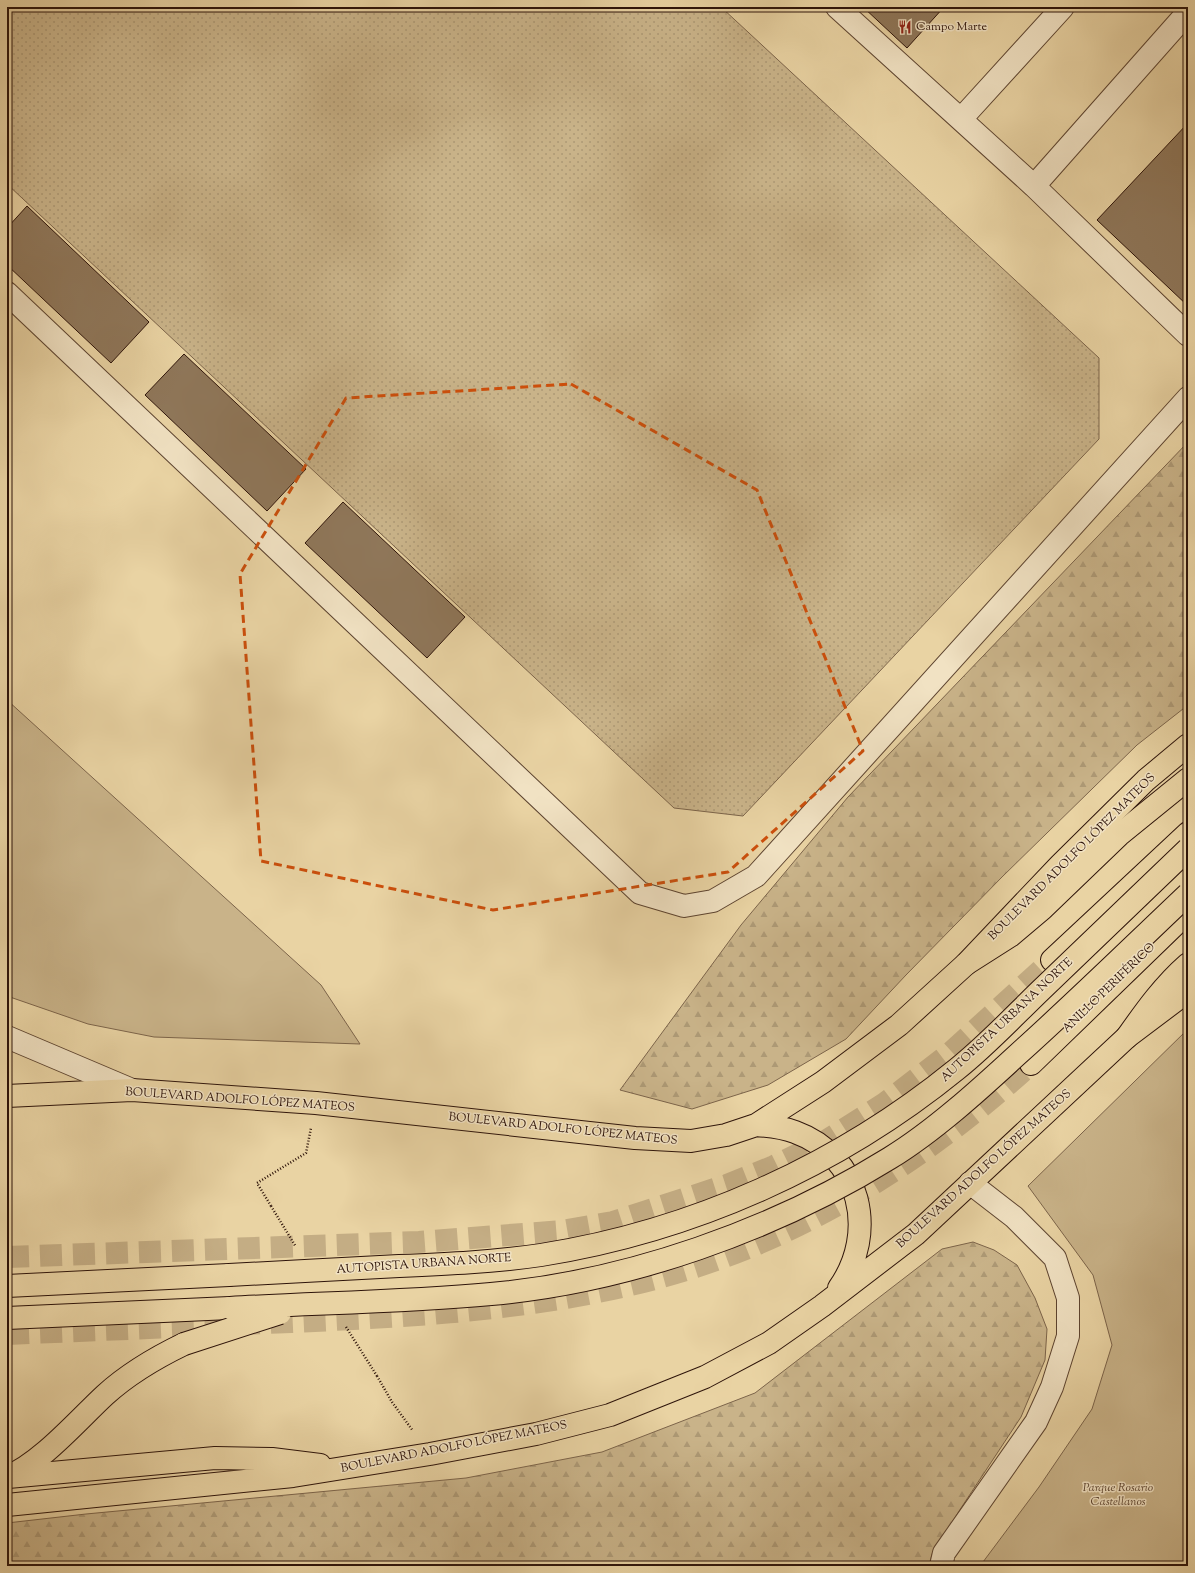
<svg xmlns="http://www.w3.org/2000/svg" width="1195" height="1573" font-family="'Sorts Mill Goudy',serif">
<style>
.grass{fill:url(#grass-dots);stroke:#7c644a}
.forest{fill:url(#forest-firs);stroke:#7c644a}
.park{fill:#c9b389;stroke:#7c644a}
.building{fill:#8f775a;stroke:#2e140a}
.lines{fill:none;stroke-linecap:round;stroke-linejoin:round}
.highway-tunnel{stroke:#c4ad84;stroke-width:22;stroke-dasharray:22 11;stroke-linecap:butt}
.minor-casing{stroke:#5d4430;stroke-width:24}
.major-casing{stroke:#2e140a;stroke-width:24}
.highway-casing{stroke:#2e140a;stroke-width:24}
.path{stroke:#2e140a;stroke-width:2.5;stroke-dasharray:1 2;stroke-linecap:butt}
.minor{stroke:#f1e2c3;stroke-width:22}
.major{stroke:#e9d3a3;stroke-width:22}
.highway{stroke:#e9d3a3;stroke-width:22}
.highway-bridge-casing{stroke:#2e140a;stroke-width:24;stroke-linecap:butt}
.path-bridge{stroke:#2e140a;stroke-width:2.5;stroke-dasharray:1 2;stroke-linecap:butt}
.highway-bridge{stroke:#e9d3a3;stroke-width:22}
.marked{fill:none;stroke:#cc4f0c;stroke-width:3;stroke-dasharray:8 5;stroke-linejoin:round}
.labels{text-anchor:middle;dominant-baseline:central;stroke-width:3;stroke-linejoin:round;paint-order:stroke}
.poi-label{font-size:12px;fill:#2e140a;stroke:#f1e2c3;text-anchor:start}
.street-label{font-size:12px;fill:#2e140a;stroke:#f1e2c3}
.park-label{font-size:12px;font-style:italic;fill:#5c4430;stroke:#f1e2c3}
</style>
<defs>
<pattern id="grass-dots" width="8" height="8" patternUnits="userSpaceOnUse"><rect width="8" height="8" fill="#c9b389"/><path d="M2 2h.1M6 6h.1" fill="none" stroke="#ad9975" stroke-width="1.8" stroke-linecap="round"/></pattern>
<pattern id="forest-firs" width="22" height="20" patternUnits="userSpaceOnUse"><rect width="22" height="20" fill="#c9b389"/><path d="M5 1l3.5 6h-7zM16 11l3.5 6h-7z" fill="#ad9975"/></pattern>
</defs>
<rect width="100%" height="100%" fill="#e9d3a3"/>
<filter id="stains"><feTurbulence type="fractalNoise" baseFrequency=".005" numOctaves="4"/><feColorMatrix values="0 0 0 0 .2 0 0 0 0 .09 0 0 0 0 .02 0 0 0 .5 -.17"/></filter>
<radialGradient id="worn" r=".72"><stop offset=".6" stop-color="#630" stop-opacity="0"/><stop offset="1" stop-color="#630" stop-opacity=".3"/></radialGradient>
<path class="grass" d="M7,7H721L1099,358V439L743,816L674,808L7,184Z"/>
<path class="forest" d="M1188,442V705L1137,745L1002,877L906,975L846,1039L768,1085L692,1109L620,1090L741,925L848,797Z
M973,1242L994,1250L1017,1265L1035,1298L1047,1329L1045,1360L1021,1417L961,1508L932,1554L929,1566H7V1523L86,1514L466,1478L602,1452L755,1393L942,1249Z"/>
<path class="park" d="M7,700L321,985L360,1044L154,1037L88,1024L7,996Z
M1188,1029V1566H980L1039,1487L1092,1409L1112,1345L1093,1275L1028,1186Z"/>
<path class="building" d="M863,7H944L907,48Z
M1188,123V306L1097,220Z
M27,206L149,322L111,363L7,265V228Z
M184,354L306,469L267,511L145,395Z
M343,502L465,617L427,658L305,543Z"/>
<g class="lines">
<path class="highway-tunnel" d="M7,1257L419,1242L562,1231L613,1222L727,1185L772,1167L827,1140L885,1103L949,1054L1052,960
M7,1334C102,1330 196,1326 291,1322C423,1316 559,1309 686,1270C816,1230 931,1155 1031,1064"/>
<g class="minor-casing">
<path id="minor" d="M837,7L1034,186L1188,12
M961,119L1063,7
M1034,186L1188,335
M7,293L640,893L684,906L713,901L756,876L1188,398
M7,1037L132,1090
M941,1566L944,1553L1036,1422L1052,1387L1068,1336V1298L1055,1258L1014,1217L970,1183"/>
</g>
<g class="major-casing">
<path id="major" d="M7,1096L132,1090L316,1103L635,1138L691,1141L726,1135L756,1125L823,1082L899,1025L966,964L1060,865L1146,780L1188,745
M756,1125C769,1126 782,1127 795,1132C861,1156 878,1233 839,1288
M8,1477L215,1458L272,1459L320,1465
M7,1505L293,1476L430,1454L536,1434L610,1415L705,1377L769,1343L822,1306L916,1234L1127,1037L1188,991"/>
</g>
<g class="highway-casing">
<path id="highway" d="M1052,960L1188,833
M966,964L1010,936L1042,909L1119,835L1188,779
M1127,1037C1146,1010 1164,985 1188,964
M1031,1064L1188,912
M7,1286L229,1275
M7,1318L230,1308
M7,1477C41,1463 77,1421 105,1395C128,1374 155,1358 184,1344"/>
</g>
<path class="path" d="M271,1206L257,1183L306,1153L311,1128
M377,1376L392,1402L413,1431"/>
<use href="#minor" class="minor"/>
<use href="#major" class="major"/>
<use href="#highway" class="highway"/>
<g class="highway-bridge-casing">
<path id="highway-bridge" d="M229,1275C286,1272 342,1269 399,1266C447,1264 494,1262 541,1255C693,1231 838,1166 957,1069C987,1045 1014,1016 1041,990C1090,943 1139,896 1188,849
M230,1308C317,1303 404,1302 491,1294C628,1282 774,1230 890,1158C934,1131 979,1090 1017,1055C1075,1003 1131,948 1188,894
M184,1344L280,1313"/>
</g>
<path class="path-bridge" d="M271,1206L296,1247
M346,1327L377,1376"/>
<use href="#highway-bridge" class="highway-bridge"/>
</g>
<path class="marked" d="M571,384L757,490L863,751L728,872L493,910L261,861L240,574L346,398Z"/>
<defs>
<g id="restaurant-bare" transform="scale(1.08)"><path d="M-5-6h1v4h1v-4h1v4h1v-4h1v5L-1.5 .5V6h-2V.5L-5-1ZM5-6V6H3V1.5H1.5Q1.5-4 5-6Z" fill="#8f2418" stroke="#f1e2c3" stroke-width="2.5" paint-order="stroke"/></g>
</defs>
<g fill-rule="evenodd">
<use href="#restaurant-bare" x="905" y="27"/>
</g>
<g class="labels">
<g class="poi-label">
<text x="916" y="27">Campo Marte</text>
</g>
<g class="street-label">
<text transform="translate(1072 857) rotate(-45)">BOULEVARD ADOLFO LÓPEZ MATEOS</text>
<text transform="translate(1109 988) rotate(-44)">ANILLO PERIFÉRICO</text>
<text transform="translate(1007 1020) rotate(-43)">AUTOPISTA URBANA NORTE</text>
<text transform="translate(240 1100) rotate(4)">BOULEVARD ADOLFO LÓPEZ MATEOS</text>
<text transform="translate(563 1129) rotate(6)">BOULEVARD ADOLFO LÓPEZ MATEOS</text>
<text transform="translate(984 1169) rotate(-42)">BOULEVARD ADOLFO LÓPEZ MATEOS</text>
<text transform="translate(424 1264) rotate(-4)">AUTOPISTA URBANA NORTE</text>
<text transform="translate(454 1447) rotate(-11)">BOULEVARD ADOLFO LÓPEZ MATEOS</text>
</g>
<g class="park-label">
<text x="1118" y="1488">Parque Rosario<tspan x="1118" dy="14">Castellanos</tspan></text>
</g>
</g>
<rect width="1195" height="1573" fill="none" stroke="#e9d3a3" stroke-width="24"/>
<rect x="8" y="8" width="1179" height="1557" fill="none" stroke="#2e140a" stroke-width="2"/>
<rect x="12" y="12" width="1171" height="1549" fill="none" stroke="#2e140a"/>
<rect width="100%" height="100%" filter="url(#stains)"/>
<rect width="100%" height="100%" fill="url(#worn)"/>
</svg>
